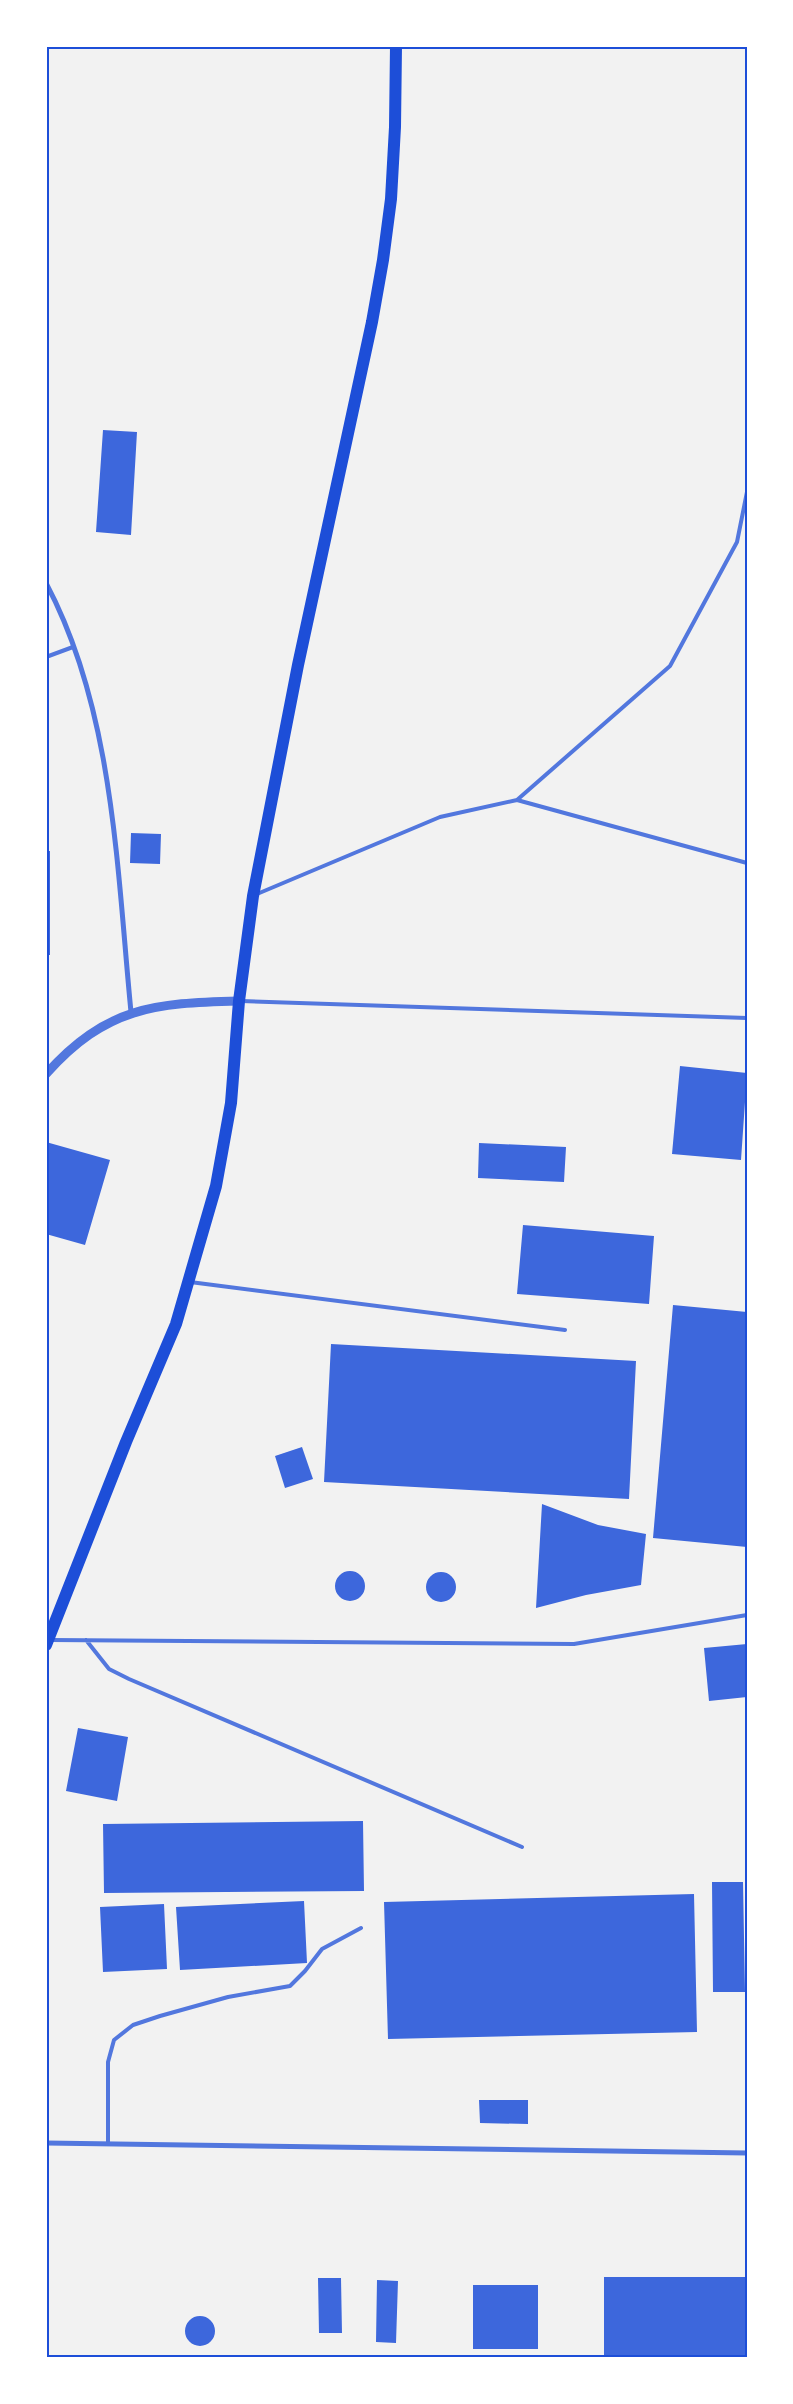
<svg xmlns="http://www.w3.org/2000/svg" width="793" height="2404" font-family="Overpass,sans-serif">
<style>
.building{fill:#3d67dc}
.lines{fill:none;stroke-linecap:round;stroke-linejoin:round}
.service{stroke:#5277de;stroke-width:4}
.minor{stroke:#5277de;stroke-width:5}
.tertiary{stroke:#5277de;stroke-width:9}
.primary{stroke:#1d4ed8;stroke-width:12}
.neatline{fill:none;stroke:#1d4ed8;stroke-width:2}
</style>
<rect width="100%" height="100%" fill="#f2f2f2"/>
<path class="building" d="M103,430L137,432L131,535L96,532Z
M131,833L161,834L160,864L130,863Z
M46,851H50V955H46Z
M680,1066L747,1073L741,1160L672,1154Z
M46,1142L110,1160L85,1245L46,1234Z
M479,1143L566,1147L564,1182L478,1178Z
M523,1225L654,1236L649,1304L517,1294Z
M673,1305L747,1312V1547L653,1538Z
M331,1344L636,1361L629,1499L324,1482Z
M302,1447L313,1479L285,1488L275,1456Z
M542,1504L598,1525L646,1534L641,1585L586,1595L536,1608Z
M335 1586a15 15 0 1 1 30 0a15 15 0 1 1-30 0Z
M426 1587a15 15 0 1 1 30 0a15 15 0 1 1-30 0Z
M747,1644V1697L709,1701L704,1648Z
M78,1728L128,1737L117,1801L66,1791Z
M363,1821L364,1891L104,1893L103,1824Z
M712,1882H743L745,1992H713Z
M694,1894L697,2032L388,2039L384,1902Z
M304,1901L307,1963L180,1970L176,1907Z
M164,1904L167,1969L103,1972L100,1907Z
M479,2100H528V2124L480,2123Z
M604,2277H747V2358H604Z
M318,2278H341L342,2333H319Z
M377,2280L398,2281L396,2343L376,2342Z
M473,2285H538V2349H473Z
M185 2331a15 15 0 1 1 30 0a15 15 0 1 1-30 0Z"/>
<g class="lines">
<path class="service" d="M46,657L73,647
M517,800L747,863
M257,894L440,817L517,800L670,666L737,542L747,492
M241,1001L747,1018
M190,1282L565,1330
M51,1640L574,1644L747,1615
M86,1640L109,1669L129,1679L522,1847
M108,2144V2062L114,2040L133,2025L160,2016L228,1997L290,1986L305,1971L322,1949L361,1928"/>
<path class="minor" d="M46,583C114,711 117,870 131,1012
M46,2143L747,2153"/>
<path class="tertiary" d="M46,1074C106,1007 154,1003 239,1001"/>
<path class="primary" d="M46,1645L126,1442L176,1324L216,1186L231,1103L239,1001L253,896L298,665L372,322L383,260L391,199L395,127L396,46"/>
</g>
<rect width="793" height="2404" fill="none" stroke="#ffffff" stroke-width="95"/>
<rect x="48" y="48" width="698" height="2308" class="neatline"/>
</svg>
